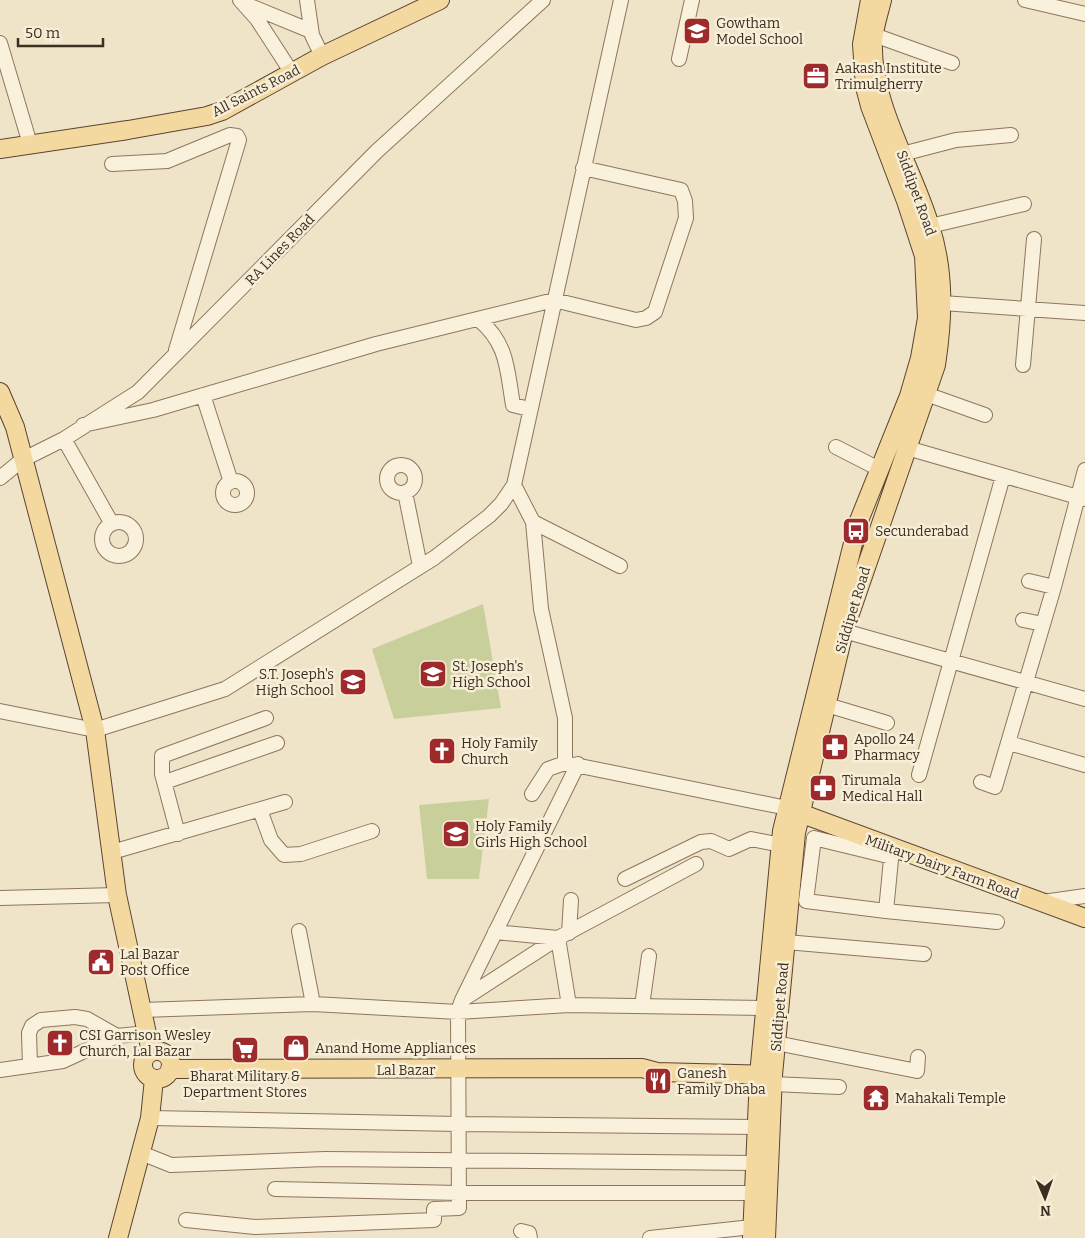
<svg xmlns="http://www.w3.org/2000/svg" width="1085" height="1238" font-family="Bitter,serif">
<style>
.green{fill:#c9cf9b}
.lines{fill:none;stroke-linecap:round;stroke-linejoin:round}
.minor-casing{stroke:#8d765c;stroke-width:16}
.major-casing{stroke:#5b4430;stroke-width:20}
.minor{stroke:#faf1dc;stroke-width:14}
.major{stroke:#f3d9a0;stroke-width:18}
.labels{text-anchor:middle;dominant-baseline:central;stroke-width:5;stroke-linejoin:round;paint-order:stroke}
.poi-label{font-size:14px;fill:#3d2e20;stroke:#f7eed8;text-anchor:start}
.street-label{font-size:14px;fill:#3d2e20;stroke:#f7eed8}
</style>
<rect width="100%" height="100%" fill="#f0e4c8"/>
<path class="green" d="M483,604L501,708L394,719L372,649Z
M489,799L479,879H427L419,805Z"/>
<g class="lines">
<g class="minor-casing">
<path id="minor" d="M240,0L257,19L292,73
M307,0L312,35L322,56
M1025,0L1085,14
M245,4L311,31
M874,35L952,63
M0,43L30,144
M679,59L692,0
M902,154L956,140L1011,135
M112,164L167,161L230,135L237,136L239,140L176,350
M930,226L1024,204
M942,303L1085,313
M478,319C508,343 507,370 513,405L529,409
M1023,365L1034,239
M926,394L985,415
M203,395L231,482
M83,425L153,410L376,344L554,300L636,320L646,318L655,312L686,218L685,201L681,190L583,168
M64,439L112,524
M836,447L879,469
M907,448L1085,499
M387 479a14 14 0 1 1 28 0a14 14 0 1 1-28 0Z
M0,478L22,460L64,439L138,392L377,151L543,0
M223 493a12 12 0 1 1 24 0a12 12 0 1 1-24 0Z
M514,485L533,522L620,566
M405,492L420,566
M533,522L541,609L565,718V763
M102 539a17 17 0 1 1 34 0a17 17 0 1 1-34 0Z
M1029,581L1054,587
M1023,620L1043,624
M844,631L1085,699
M827,705L887,723
M0,711L95,730L225,689L434,558L489,516L501,504L514,485L621,0
M1009,743L1085,765
M919,775L1003,476
M165,782L277,743
M981,782L995,787L1054,587L1085,470
M532,794L548,769L565,763L787,808
M260,810L271,840L284,855L301,854L372,831
M178,834L162,774V756L266,718
M892,849L886,911L997,922
M112,852L285,802
M625,879L701,842L711,841L729,849L751,839L781,845
M0,898L117,895
M1043,902L1085,896
M886,911L806,901L814,838L892,857
M299,931L313,1004
M495,932L558,938L696,864
M569,933L571,900
M786,942L924,954
M462,1000L558,938L569,1005
M642,1006L649,956
M143,1010L313,1004L458,1012L569,1005L765,1008
M776,1043L917,1071L918,1057
M30,1066L29,1033L32,1026L41,1020L75,1017L87,1019L117,1036L147,1033
M0,1070L63,1061L117,1036
M773,1084L839,1087
M150,1118L459,1124L757,1127
M141,1153L171,1165L325,1159L755,1163
M275,1189L459,1193H754
M186,1220L255,1227L434,1220V1209L459,1208L458,1012L462,1000L578,764
M521,1231L529,1233L530,1238
M650,1238L752,1227"/>
</g>
<g class="major-casing">
<path id="major" d="M0,149L128,130L207,116L222,111L322,56L440,0
M0,392L15,427L95,730L117,895L151,1052
M789,809L1085,918
M143 1065a14 14 0 1 1 28 0a14 14 0 1 1-28 0Z
M170,1069L642,1068L657,1072L770,1075
M118,1238L150,1118L154,1079
M752,1238L759,1075L782,831L858,523L909,396L920,358L927,318L924,256L906,201L870,106L865,87L862,44L870,0
M766,1238L773,1075L796,833L844,631L936,365C943,319 945,272 930,226C913,169 870,102 873,41C874,27 879,13 882,0"/>
</g>
<use href="#minor" class="minor"/>
<use href="#major" class="major"/>
</g>
<defs>
<g id="school-square" transform="scale(1.4375)"><rect x="-9" y="-9" width="18" height="18" rx="4" fill="#9e2a2b" stroke="#f7eed8"/><path d="M0-5L7-2L0 1L-7-2ZM-4 1L0 2.5L4 1V4Q0 6-4 4Z" fill="#fff"/></g>
<g id="office-square" transform="scale(1.4375)"><rect x="-9" y="-9" width="18" height="18" rx="4" fill="#9e2a2b" stroke="#f7eed8"/><path d="M-6-3h4V-5.5h4V-3h4V5H-6ZM-1-4.5V-3h2v-1.5ZM-6 0V1H6V0Z" fill="#fff"/></g>
<g id="bus-square" transform="scale(1.4375)"><rect x="-9" y="-9" width="18" height="18" rx="4" fill="#9e2a2b" stroke="#f7eed8"/><path d="M-5-6H5V4H4V6H2V4H-2V6H-4V4H-5ZM-3.5-4V0h7V-4ZM-3.5 1.2v1.5H-2V1.2ZM2 1.2v1.5H3.5V1.2Z" fill="#fff"/></g>
<g id="pharmacy-square" transform="scale(1.4375)"><rect x="-9" y="-9" width="18" height="18" rx="4" fill="#9e2a2b" stroke="#f7eed8"/><path d="M-2-6h4v4h4v4h-4v4h-4v-4h-4v-4h4Z" fill="#fff"/></g>
<g id="church-square" transform="scale(1.4375)"><rect x="-9" y="-9" width="18" height="18" rx="4" fill="#9e2a2b" stroke="#f7eed8"/><path d="M-1.2-6h2.4v3.5h3.3v2.4h-3.3V6h-2.4V-.1h-3.3v-2.4h3.3Z" fill="#fff"/></g>
<g id="civic-square" transform="scale(1.4375)"><rect x="-9" y="-9" width="18" height="18" rx="4" fill="#9e2a2b" stroke="#f7eed8"/><path d="M-.6-6.5H3V-4.5H.6V-3L4-1V1h2V6H-6V1h2V-1L-.6-3ZM-1.2 2.5V6h2.4V2.5Z" fill="#fff"/></g>
<g id="shop-square" transform="scale(1.4375)"><rect x="-9" y="-9" width="18" height="18" rx="4" fill="#9e2a2b" stroke="#f7eed8"/><path d="M-5-2.5h2.3a2.7 3.5 0 0 1 5.4 0H5L5.5 6h-11ZM-1.5-2.5h3a1.5 2.3 0 0 0-3 0Z" fill="#fff"/></g>
<g id="supermarket-square" transform="scale(1.4375)"><rect x="-9" y="-9" width="18" height="18" rx="4" fill="#9e2a2b" stroke="#f7eed8"/><path d="M-6-5.5h2.5l.6 2H6L4.5 2H-2.5L-4.4-4H-6ZM-1.5 3.2a1.3 1.3 0 1 0 .1 0ZM3 3.2a1.3 1.3 0 1 0 .1 0Z" fill="#fff"/></g>
<g id="restaurant-square" transform="scale(1.4375)"><rect x="-9" y="-9" width="18" height="18" rx="4" fill="#9e2a2b" stroke="#f7eed8"/><path d="M-5-6h1v4h1v-4h1v4h1v-4h1v5L-1.5 .5V6h-2V.5L-5-1ZM5-6V6H3V1.5H1.5Q1.5-4 5-6Z" fill="#fff"/></g>
<g id="temple-square" transform="scale(1.4375)"><rect x="-9" y="-9" width="18" height="18" rx="4" fill="#9e2a2b" stroke="#f7eed8"/><path d="M0-6L5-2H3V0L6.5 2.5H4V6H1.5V3h-3V6H-4V2.5H-6.5L-3 0V-2H-5Z" fill="#fff"/></g>
</defs>
<g fill-rule="evenodd">
<use href="#school-square" x="697" y="31"/>
<use href="#office-square" x="816" y="76"/>
<use href="#bus-square" x="856" y="531"/>
<use href="#school-square" x="433" y="674"/>
<use href="#school-square" x="353" y="682"/>
<use href="#pharmacy-square" x="835" y="747"/>
<use href="#church-square" x="442" y="751"/>
<use href="#pharmacy-square" x="823" y="788"/>
<use href="#school-square" x="456" y="834"/>
<use href="#civic-square" x="101" y="962"/>
<use href="#church-square" x="60" y="1043"/>
<use href="#shop-square" x="296" y="1048"/>
<use href="#supermarket-square" x="245" y="1050"/>
<use href="#restaurant-square" x="658" y="1081"/>
<use href="#temple-square" x="876" y="1098"/>
</g>
<g class="labels">
<g class="poi-label">
<text x="716" y="23">Gowtham<tspan x="716" dy="16">Model School</tspan></text>
<text x="835" y="68">Aakash Institute<tspan x="835" dy="16">Trimulgherry</tspan></text>
<text x="875" y="531">Secunderabad</text>
<text x="452" y="666">St. Joseph's<tspan x="452" dy="16">High School</tspan></text>
<text x="334" y="674" text-anchor="end">S.T. Joseph's<tspan x="334" dy="16">High School</tspan></text>
<text x="854" y="739">Apollo 24<tspan x="854" dy="16">Pharmacy</tspan></text>
<text x="461" y="743">Holy Family<tspan x="461" dy="16">Church</tspan></text>
<text x="842" y="780">Tirumala<tspan x="842" dy="16">Medical Hall</tspan></text>
<text x="475" y="826">Holy Family<tspan x="475" dy="16">Girls High School</tspan></text>
<text x="120" y="954">Lal Bazar<tspan x="120" dy="16">Post Office</tspan></text>
<text x="79" y="1035">CSI Garrison Wesley<tspan x="79" dy="16">Church, Lal Bazar</tspan></text>
<text x="315" y="1048">Anand Home Appliances</text>
<text x="677" y="1073">Ganesh<tspan x="677" dy="16">Family Dhaba</tspan></text>
<text x="245" y="1076" text-anchor="middle">Bharat Military &amp;<tspan x="245" dy="16">Department Stores</tspan></text>
<text x="895" y="1098">Mahakali Temple</text>
</g>
<g class="street-label">
<text transform="translate(256 91) rotate(-27)">All Saints Road</text>
<text transform="translate(916 193) rotate(70)">Siddipet Road</text>
<text transform="translate(280 250) rotate(-46)">RA Lines Road</text>
<text transform="translate(853 610) rotate(-73)">Siddipet Road</text>
<text transform="translate(942 867) rotate(20)">Military Dairy Farm Road</text>
<text transform="translate(780 1007) rotate(-85)">Siddipet Road</text>
<text x="406" y="1070">Lal Bazar</text>
</g>
</g>
<g transform="translate(1045 1198) rotate(178)" stroke="#f7eed8" stroke-width="4" paint-order="stroke">
<path d="M0-4L9 19L0 12L-9 19Z" fill="#3d2e20"/>
<text y="-8" font-size="14" font-weight="bold" text-anchor="middle" fill="#3d2e20">N</text>
</g>
<path d="M18 38v8h85v-8" fill="none" stroke="#3d2e20" stroke-width="2.5"/>
<text x="25" y="38" font-size="15" fill="#3d2e20" stroke="#f7eed8" stroke-width="4" paint-order="stroke">50 m</text>
</svg>
